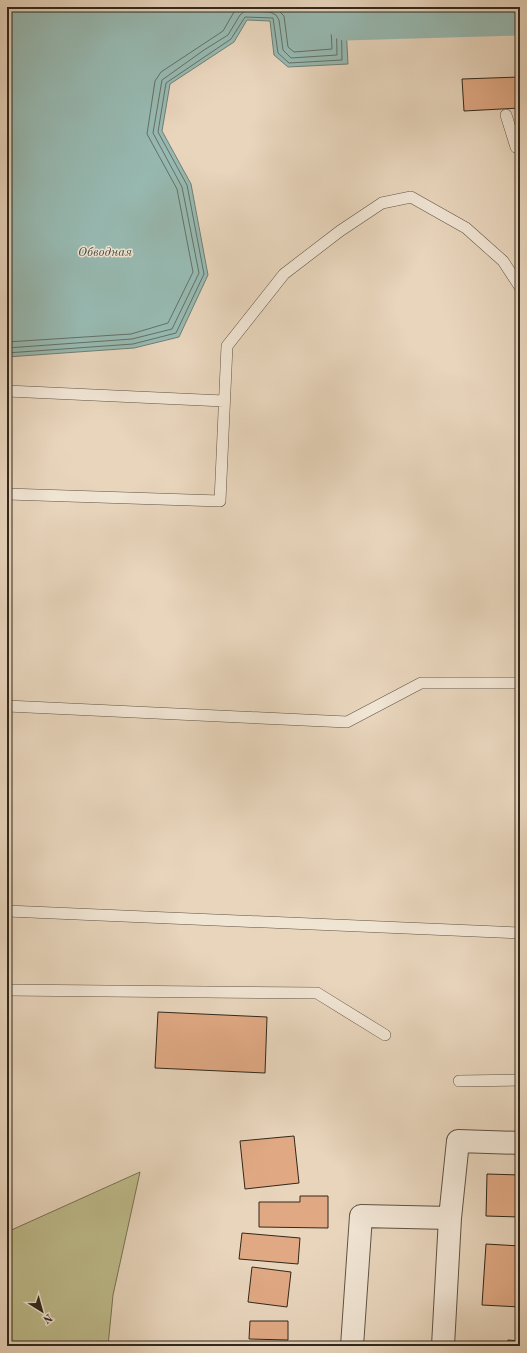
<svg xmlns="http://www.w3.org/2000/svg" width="527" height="1353" font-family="'Old Standard TT',serif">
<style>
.green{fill:#bebb8b;stroke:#787254}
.water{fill:#97b9b1;stroke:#6f7f75}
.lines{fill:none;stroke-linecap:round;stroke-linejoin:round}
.shore{stroke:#647066;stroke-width:1}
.river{stroke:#97b9b1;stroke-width:37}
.building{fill:#e0a984;stroke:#32281c}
.lane-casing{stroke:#605344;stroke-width:12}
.street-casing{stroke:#605344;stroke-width:24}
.lane{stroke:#f0e4d3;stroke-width:11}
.street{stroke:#f0e4d3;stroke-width:22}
.labels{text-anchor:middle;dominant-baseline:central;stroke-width:3;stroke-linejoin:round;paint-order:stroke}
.water-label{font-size:13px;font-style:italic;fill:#4b4c41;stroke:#f0e4d3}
</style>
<rect width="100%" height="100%" fill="#e8d5bc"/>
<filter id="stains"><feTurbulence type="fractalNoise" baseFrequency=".005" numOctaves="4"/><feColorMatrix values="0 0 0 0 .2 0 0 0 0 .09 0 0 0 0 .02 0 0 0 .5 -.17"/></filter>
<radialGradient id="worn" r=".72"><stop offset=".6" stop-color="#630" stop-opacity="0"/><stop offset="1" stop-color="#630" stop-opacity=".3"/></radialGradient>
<path class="green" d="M140,1172L113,1295L108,1346H7V1232Z"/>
<path class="water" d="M7,7H345L348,64L288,67L274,55L270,21L247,20L234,42L170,84L162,131L191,184L208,275L179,337L134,348L7,357Z"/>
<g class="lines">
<path class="shore" d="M275,7L284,16L288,47L294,52L332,49L330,7
M7,342L131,334L168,323L193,272L177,189L147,134L155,81L161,72L223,31L234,12L240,7
M7,348L132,339L172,329L199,273L182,187L153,133L162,80L204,50L228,35L240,15L245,11L270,12L276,15L279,20L283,50L291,58L337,55L336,7
M7,353L133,344L176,333L204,274L187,185L158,132L166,83L231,39L245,17L273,18L278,53L289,63L342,60L341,7"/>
<path class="river" d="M345,22L520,17"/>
</g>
<path class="building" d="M520,77V108L464,111L462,79Z
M158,1012L267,1017L265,1073L155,1068Z
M294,1136L299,1183L245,1189L240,1141Z
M487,1174L520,1175V1217L486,1216Z
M300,1196H328V1228L259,1227V1202H300Z
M242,1233L300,1238L298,1264L239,1259Z
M486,1244L520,1246V1307L482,1305Z
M252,1267L291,1272L287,1307L248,1302Z
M250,1321H288V1340L249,1339Z
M508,1340L520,1341V1346H507Z"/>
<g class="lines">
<g class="lane-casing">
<path id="lane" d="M506,115L516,147H520
M7,391L224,401
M7,494L220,501L227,346L284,274L340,231L382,203L411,197L466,228L503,261L520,287
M7,706L347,722L421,683H520
M7,911L520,933
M7,990L317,993L385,1035
M459,1081L520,1080"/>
</g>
<g class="street-casing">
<path id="street" d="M352,1346L361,1216L450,1218
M443,1346L450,1218L458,1141L520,1143"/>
</g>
<use href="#lane" class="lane"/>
<use href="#street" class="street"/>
</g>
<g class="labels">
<g class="water-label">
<text x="105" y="252">Обводная</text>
</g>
</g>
<rect width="527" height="1353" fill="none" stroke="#e8d5bc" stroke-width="24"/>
<rect x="8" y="8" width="511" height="1337" fill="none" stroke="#32281c" stroke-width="2"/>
<rect x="12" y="12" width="503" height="1329" fill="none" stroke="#32281c"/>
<g transform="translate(42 1311) rotate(143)" stroke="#f0e4d3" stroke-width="3" paint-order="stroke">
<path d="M0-3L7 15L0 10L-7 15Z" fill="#32281c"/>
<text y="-6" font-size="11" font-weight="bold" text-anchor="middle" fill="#32281c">N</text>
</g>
<rect width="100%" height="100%" filter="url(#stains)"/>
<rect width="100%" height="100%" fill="url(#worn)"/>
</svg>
